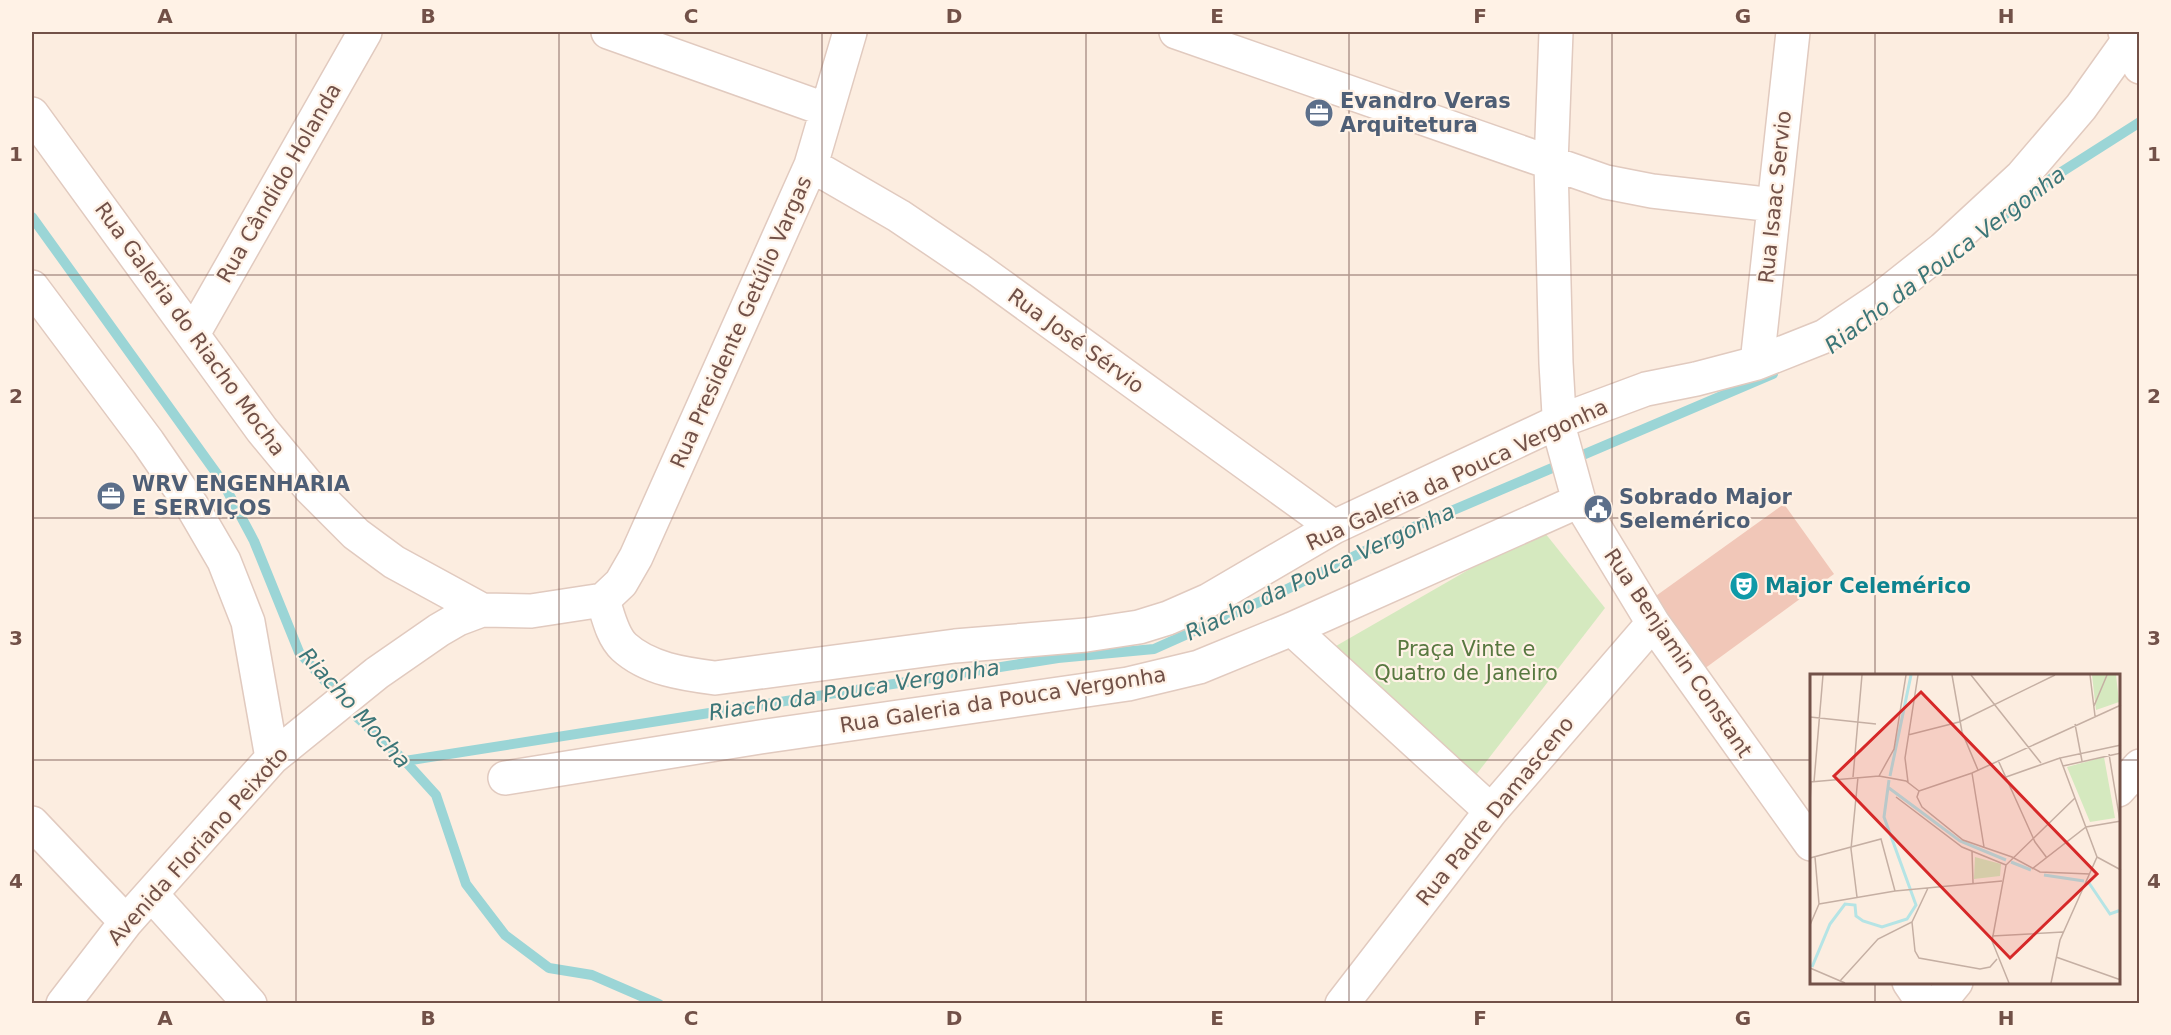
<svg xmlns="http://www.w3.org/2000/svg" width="2171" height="1035" font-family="'DejaVu Sans',sans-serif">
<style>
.green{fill:#d5e9bf}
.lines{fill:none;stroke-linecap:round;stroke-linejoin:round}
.stream{stroke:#9bd5d6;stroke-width:10}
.building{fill:#f1c7b8}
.street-casing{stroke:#e1cabf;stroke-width:36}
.secondary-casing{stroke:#e6cabc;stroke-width:36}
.street{stroke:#fff;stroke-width:33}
.secondary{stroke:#fff;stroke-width:33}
.grid{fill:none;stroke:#725148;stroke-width:1.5;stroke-opacity:0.55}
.labels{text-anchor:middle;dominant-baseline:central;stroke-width:4.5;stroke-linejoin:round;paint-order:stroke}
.service-label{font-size:21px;font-weight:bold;fill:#4e5e75;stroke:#fff2e6;text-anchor:start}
.street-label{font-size:21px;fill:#725148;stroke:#fff2e6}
.culture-label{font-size:21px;font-weight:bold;fill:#0d838f;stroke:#fff2e6;text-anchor:start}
.park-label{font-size:21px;fill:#587840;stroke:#fff2e6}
.water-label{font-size:22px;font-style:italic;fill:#3c7678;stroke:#fff2e6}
.inset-river{fill:none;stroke:#b5e4e5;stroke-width:3}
.inset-road{fill:none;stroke:#c5afa3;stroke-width:1.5}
.view{fill:#d62828;fill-opacity:0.15;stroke:#d62828;stroke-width:3}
.inset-edge{fill:none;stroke:#725148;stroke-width:3}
.neatline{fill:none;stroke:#725148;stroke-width:2}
.grid-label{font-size:20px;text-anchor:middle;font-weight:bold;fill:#725148}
</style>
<rect width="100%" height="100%" fill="#fcede0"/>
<path class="green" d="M1541,528L1605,608L1472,780L1336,646Z"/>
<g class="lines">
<path class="stream" d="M32,217L222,481L254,541L299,652L357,717L405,761L436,795L466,884L505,935L549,968L592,975L659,1004
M1990,226L2052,178L2140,122
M405,761L1058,658L1154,649L1277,594L1416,526L1773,374"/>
</g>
<path class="building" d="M1784,504L1834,574L1704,669L1653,598Z"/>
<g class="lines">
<g class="street-casing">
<path id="street" d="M608,32L827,110
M1176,32L1606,182L1652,191L1774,205
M1556,32L1551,164L1556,363L1560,432L1579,501L1653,623L1811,844
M32,114L262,430L310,488L356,534L394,562L482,610
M811,165L899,216L979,270L1334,527
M32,287L148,442L192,506L224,561L248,622L272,758
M193,334L365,32
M1757,363L1793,32
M603,600C608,615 612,636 624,647C648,669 684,674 715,678L955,646L1086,635L1139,627L1168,618L1209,600L1334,527L1560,421L1646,389L1696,379L1757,363L1825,336L1880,299L1943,249L2022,176L2081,107L2128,41
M603,600L621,583L636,557L811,165L850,32
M1292,629L1491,811
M505,778L760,737L1128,684L1199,667L1292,629L1579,501
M2118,790L2140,766
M32,823L126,922
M151,894L250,1004
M1909,982L1924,1004
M63,1004L126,922L272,758L377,673L439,630L458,619L482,610L531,611L603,600
M1342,1004L1491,811L1653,623
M1938,1004L1956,982"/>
</g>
<g class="secondary-casing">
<path id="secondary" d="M2125,32L2140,67"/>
</g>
<use href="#street" class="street"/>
<use href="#secondary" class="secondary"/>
</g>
<path class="grid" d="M296,32V1004M559,32V1004M822,32V1004M1086,32V1004M1349,32V1004M1612,32V1004M1875,32V675M32,275H2140M32,518H2140M32,760H1811M2118,760H2140M1875,982V1004"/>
<defs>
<g id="office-disc" transform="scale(1.5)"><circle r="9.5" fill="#5c6f8a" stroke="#fff2e6"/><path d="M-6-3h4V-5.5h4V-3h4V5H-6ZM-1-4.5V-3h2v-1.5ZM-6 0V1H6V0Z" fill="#fff"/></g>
<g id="civic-disc" transform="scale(1.5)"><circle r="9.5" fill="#5c6f8a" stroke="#fff2e6"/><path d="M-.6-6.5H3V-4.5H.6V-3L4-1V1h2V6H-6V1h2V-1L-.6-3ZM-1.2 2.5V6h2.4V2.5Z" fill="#fff"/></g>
<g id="theatre-disc" transform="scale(1.5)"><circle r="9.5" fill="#0f9aa8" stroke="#fff2e6"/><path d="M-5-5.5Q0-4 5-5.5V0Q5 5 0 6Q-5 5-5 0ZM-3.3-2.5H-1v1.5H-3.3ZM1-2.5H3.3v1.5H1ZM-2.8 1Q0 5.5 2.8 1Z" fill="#fff"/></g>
</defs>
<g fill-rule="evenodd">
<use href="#office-disc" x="1319" y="113"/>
<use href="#office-disc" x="111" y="496"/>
<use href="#civic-disc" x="1598" y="509"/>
<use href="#theatre-disc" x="1744" y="586"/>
</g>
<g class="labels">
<g class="service-label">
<text x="1340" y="101">Evandro Veras<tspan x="1340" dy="24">Arquitetura</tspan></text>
<text x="132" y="484">WRV ENGENHARIA<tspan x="132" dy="24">E SERVIÇOS</tspan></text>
<text x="1619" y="497">Sobrado Major<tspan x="1619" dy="24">Selemérico</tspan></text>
</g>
<g class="street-label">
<text transform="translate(279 183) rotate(-60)">Rua Cândido Holanda</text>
<text transform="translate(1775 197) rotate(-84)">Rua Isaac Servio</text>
<text transform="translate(741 322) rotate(-66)">Rua Presidente Getúlio Vargas</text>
<text transform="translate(190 329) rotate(54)">Rua Galeria do Riacho Mocha</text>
<text transform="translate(1076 341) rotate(36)">Rua José Sérvio</text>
<text transform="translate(1457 475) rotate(-25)">Rua Galeria da Pouca Vergonha</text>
<text transform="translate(1678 653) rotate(56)">Rua Benjamin Constant</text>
<text transform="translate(1003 700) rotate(-9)">Rua Galeria da Pouca Vergonha</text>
<text transform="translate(1495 811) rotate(-51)">Rua Padre Damasceno</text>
<text transform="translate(198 846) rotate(-48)">Avenida Floriano Peixoto</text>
</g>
<g class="culture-label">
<text x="1765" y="586">Major Celemérico</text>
</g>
<g class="park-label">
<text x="1466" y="649">Praça Vinte e<tspan x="1466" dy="24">Quatro de Janeiro</tspan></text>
</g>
<g class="water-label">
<text transform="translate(1945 260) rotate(-37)">Riacho da Pouca Vergonha</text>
<text transform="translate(1320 572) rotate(-25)">Riacho da Pouca Vergonha</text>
<text transform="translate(854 690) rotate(-9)">Riacho da Pouca Vergonha</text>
<text transform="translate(355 708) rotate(48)">Riacho Mocha</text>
</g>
</g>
<g transform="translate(1810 674)">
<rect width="310" height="310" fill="#fcede0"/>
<path d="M282,1H306L309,28L286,36ZM294,83L305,144L280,148L257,93ZM165,183L191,190L190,202L164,205Z" fill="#d5e9bf"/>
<path class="inset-river" d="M80,102L101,1M79,114L150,167L196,186M201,188L221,196M234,201L274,207M279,209L300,240L311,236M2,293L20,250L35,230L45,231L46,242L53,247L72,253L97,245L106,231L74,143L79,106"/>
<path class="inset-road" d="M142,1L152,58L168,96M161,1L231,89M280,1L285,42M284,32L297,1M0,43L66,50M265,50L272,87M98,61L149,48L245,1M299,80L310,147M188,86L225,168L237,184M253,92L311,79M162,99L174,173M69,102L84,75L96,1M43,103L52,1M196,103L250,84M0,108L69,102L96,107L109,117M4,108L13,1M98,108L95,84L108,1M109,117L162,99L311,31M109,117L107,123L112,133L153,166L202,183L230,198L280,200M86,123L152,173L196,191M0,129L1,108M162,177L163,209M287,183L311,196M0,184L71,165L85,217M222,195L276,153L311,147M47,223L41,175L48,103M9,230L85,217L192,207M102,248L105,277L109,284L170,295L180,293L187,285M0,251L9,230L5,183M182,262L253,258M246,283L311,306M0,294L35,309M30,307L68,265L102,248L118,214M199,309L182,267L196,191L265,124M241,309L250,266L287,183L250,84L311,71"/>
<path class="view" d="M111,18L287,200L200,284L24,102Z"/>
<rect width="310" height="310" class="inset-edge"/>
</g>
<rect width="2171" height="1035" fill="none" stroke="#fff2e6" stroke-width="66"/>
<rect x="33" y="33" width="2105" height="969" class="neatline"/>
<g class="grid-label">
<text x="165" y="23">A</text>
<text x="428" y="23">B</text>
<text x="691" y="23">C</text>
<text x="954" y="23">D</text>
<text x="1217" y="23">E</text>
<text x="1480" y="23">F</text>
<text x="1743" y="23">G</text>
<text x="2006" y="23">H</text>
<text x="16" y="161">1</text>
<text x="2154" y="161">1</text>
<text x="16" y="403">2</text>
<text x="2154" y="403">2</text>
<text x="16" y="645">3</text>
<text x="2154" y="645">3</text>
<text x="16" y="888">4</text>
<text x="2154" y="888">4</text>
<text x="165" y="1025">A</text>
<text x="428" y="1025">B</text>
<text x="691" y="1025">C</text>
<text x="954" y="1025">D</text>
<text x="1217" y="1025">E</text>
<text x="1480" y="1025">F</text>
<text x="1743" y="1025">G</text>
<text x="2006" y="1025">H</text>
</g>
</svg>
